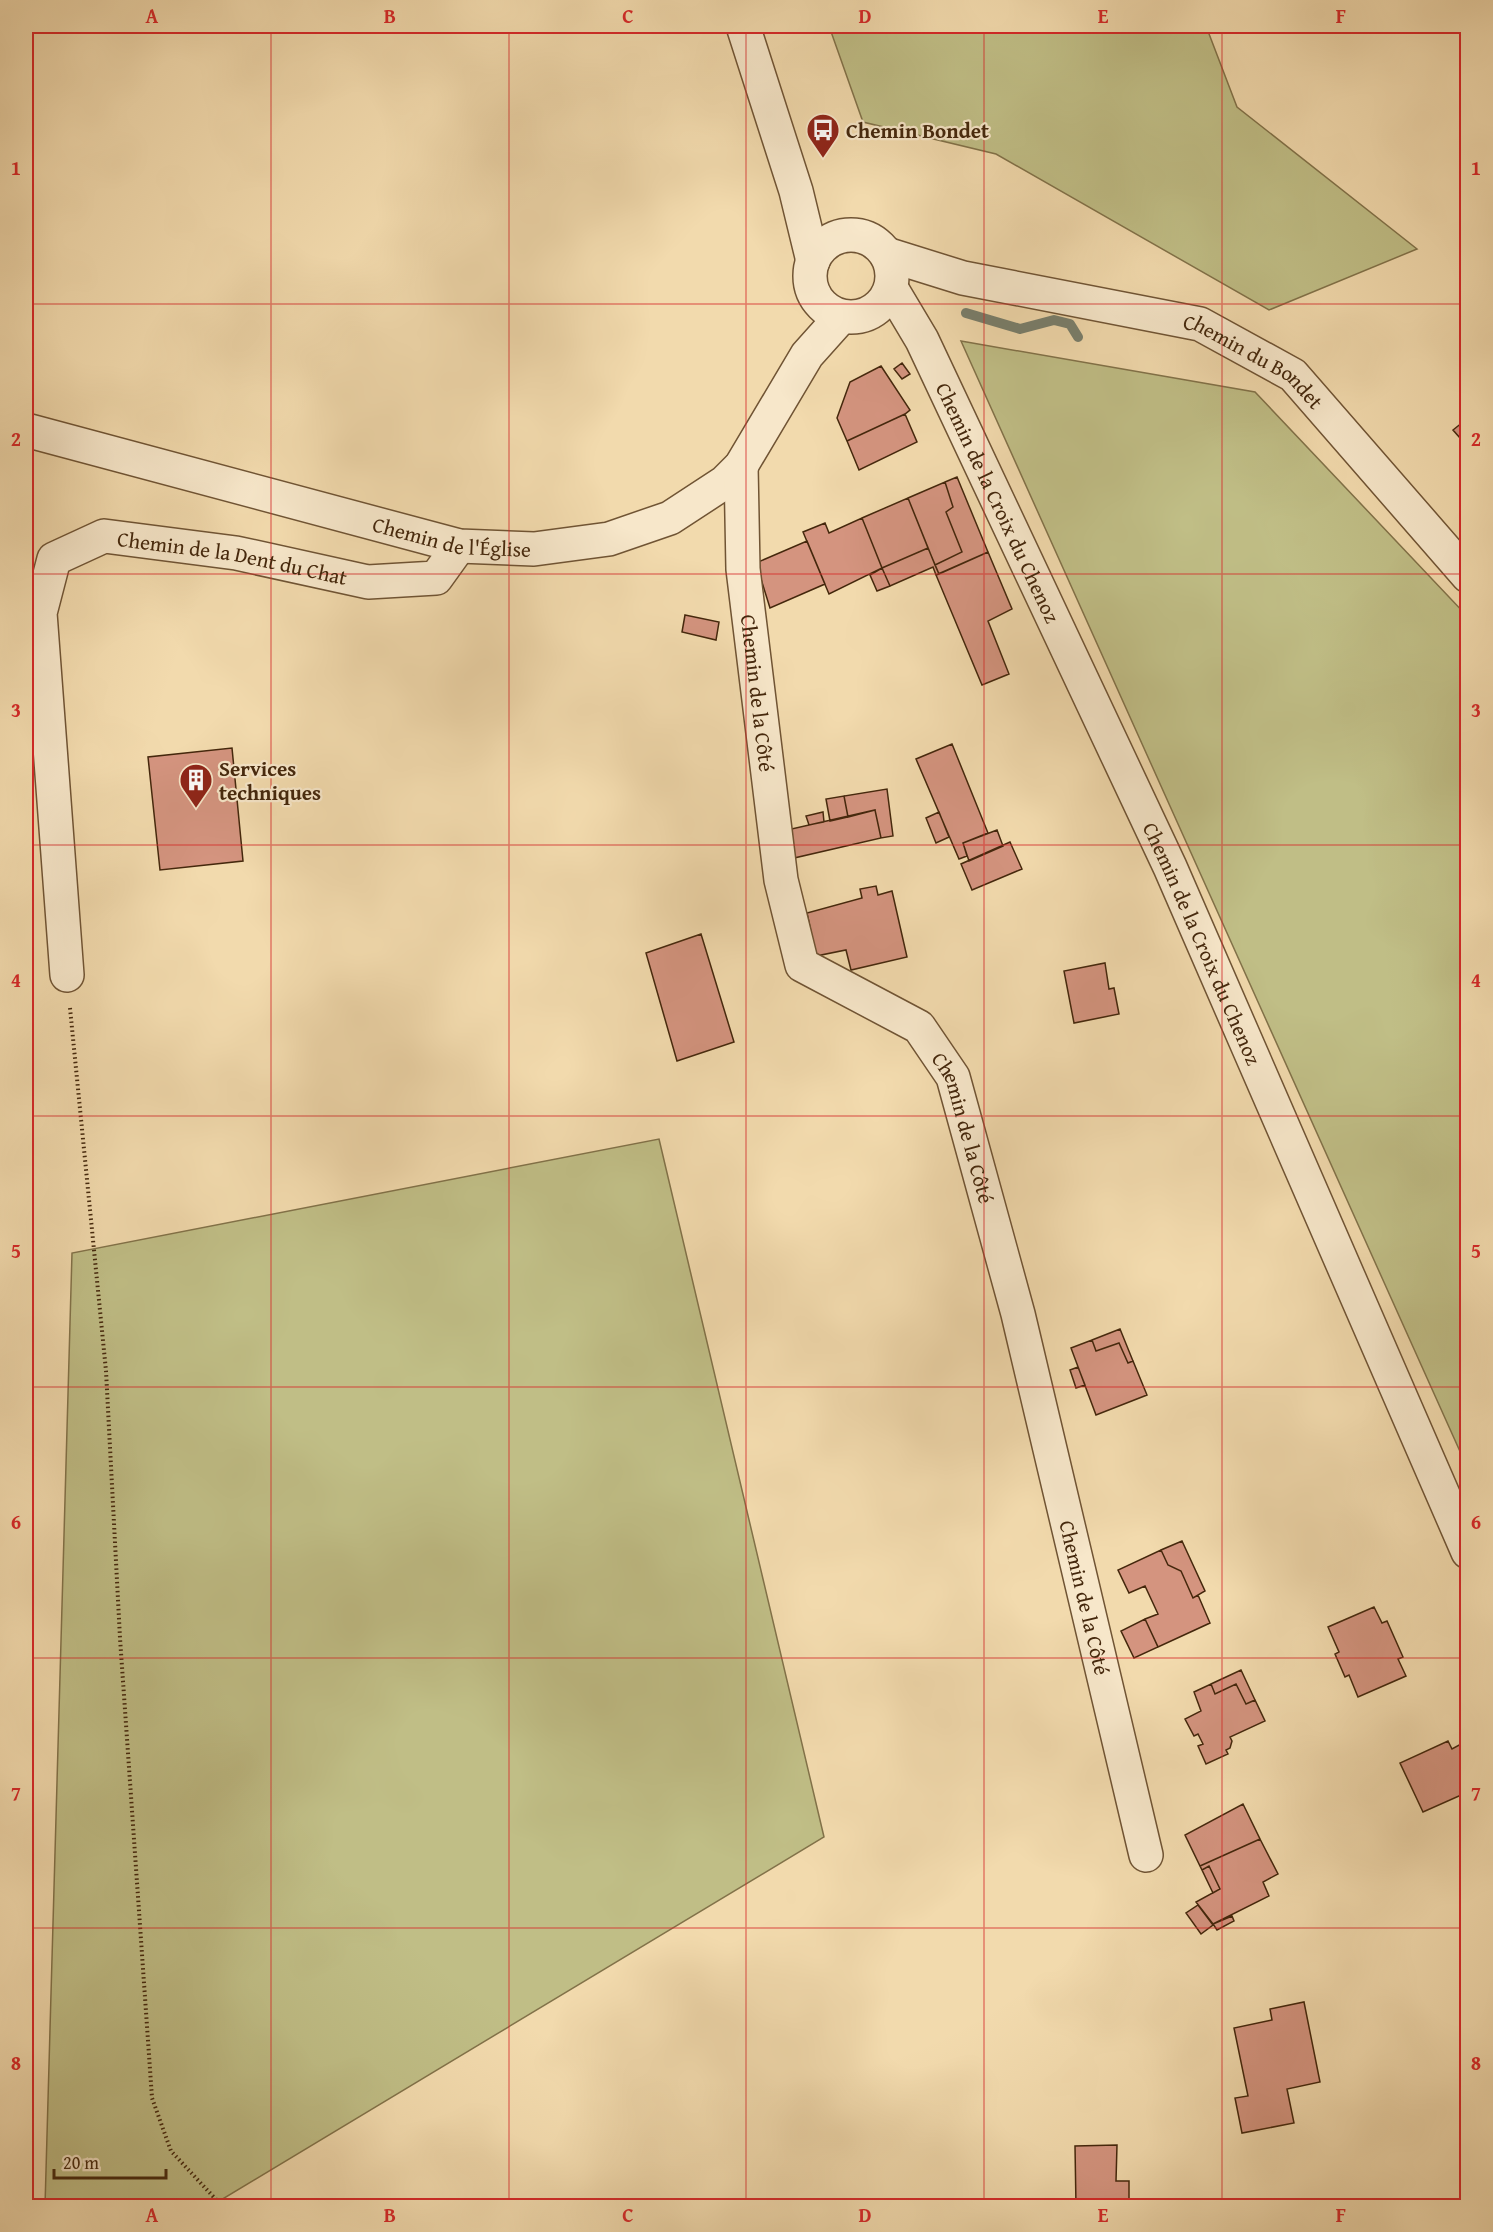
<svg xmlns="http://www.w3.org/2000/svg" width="1493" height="2232" font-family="'Gentium Book Plus',serif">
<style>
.green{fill:#c0be86;stroke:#827249;stroke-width:1.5}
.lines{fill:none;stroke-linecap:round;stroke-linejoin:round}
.stream{stroke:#787f6d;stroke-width:10}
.building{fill:#d4947f;stroke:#44270c;stroke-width:1.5}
.minor-casing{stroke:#705434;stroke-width:36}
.path{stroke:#44270c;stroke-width:4;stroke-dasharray:1.5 3;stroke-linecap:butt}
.minor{stroke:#f7e7ca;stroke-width:33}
.grid{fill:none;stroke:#d62828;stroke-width:1.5;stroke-opacity:0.55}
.labels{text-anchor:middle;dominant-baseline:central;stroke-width:4.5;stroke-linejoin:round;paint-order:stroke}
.poi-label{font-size:21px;font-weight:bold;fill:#44270c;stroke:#f7e7ca;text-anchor:start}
.street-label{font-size:21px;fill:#44270c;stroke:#f7e7ca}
.neatline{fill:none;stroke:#d62828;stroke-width:2}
.grid-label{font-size:20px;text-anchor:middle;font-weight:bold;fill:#d62828}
</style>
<rect width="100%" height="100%" fill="#f2daad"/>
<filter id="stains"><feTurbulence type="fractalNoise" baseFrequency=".00333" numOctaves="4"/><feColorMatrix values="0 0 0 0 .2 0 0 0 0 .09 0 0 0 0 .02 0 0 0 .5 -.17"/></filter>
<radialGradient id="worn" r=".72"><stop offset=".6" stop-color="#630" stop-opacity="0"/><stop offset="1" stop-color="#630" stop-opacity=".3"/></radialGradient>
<path class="green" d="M829,26H1206L1237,107L1417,249L1269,310L996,154L863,122Z
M961,341L1255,392L1467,616V1467Z
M659,1139L824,1837L211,2206H45L72,1253Z"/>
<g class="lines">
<path class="stream" d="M966,313L1020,329L1054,320L1070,324L1078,337"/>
</g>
<path class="building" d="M902,363L910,374L902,379L894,369Z
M881,366L910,410L905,414L847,441L837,418L850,382Z
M905,414L917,442L859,470L847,441Z
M1468,418V447L1453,430Z
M957,477L988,552L939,574L935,565L962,552L946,512L953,507L945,482Z
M945,482L953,507L946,512L962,552L935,565L908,498Z
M908,498L928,548L882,568L862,518Z
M862,518L882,568L829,594L803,532L825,523L829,533Z
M807,541L825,584L770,608L756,563Z
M928,548L939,574L936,575L933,567L890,586L882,568Z
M988,552L1012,609L988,621L1009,674L982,685L936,575Z
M882,568L890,586L877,591L870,575Z
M685,615L719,622L716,640L682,632Z
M952,744L988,833L963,843L967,856L959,859L916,759Z
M232,748L243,861L160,870L148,757Z
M887,789L893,836L881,838L875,810L848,817L844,796Z
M844,796L848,817L830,821L826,799Z
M875,810L881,838L794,858L787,830Z
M823,812L824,822L809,825L806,816Z
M939,812L949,837L936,843L926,818Z
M997,830L1003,846L969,861L963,843Z
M1010,842L1022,869L972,890L961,864Z
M876,886L878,895L892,891L907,957L851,970L846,950L816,956L807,913L862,898L860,889Z
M701,934L734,1042L677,1061L646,953Z
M1105,963L1109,989L1114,988L1119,1014L1074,1023L1064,971Z
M1120,1329L1133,1361L1128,1363L1119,1343L1096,1351L1092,1340Z
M1092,1340L1096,1351L1119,1343L1128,1363L1133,1361L1147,1395L1096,1415L1071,1348Z
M1078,1367L1085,1385L1076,1388L1070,1370Z
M1182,1541L1205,1591L1193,1598L1181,1571L1168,1565L1161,1550Z
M1161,1550L1168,1565L1181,1571L1193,1598L1198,1595L1210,1623L1158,1647L1145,1619L1158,1614L1145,1586L1129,1593L1118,1570Z
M1374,1607L1382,1623L1387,1621L1403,1657L1398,1659L1406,1676L1358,1697L1349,1675L1345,1677L1335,1654L1339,1652L1328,1627Z
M1145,1619L1158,1647L1134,1658L1121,1631Z
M1241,1670L1255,1700L1246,1704L1236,1684L1215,1694L1211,1684Z
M1211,1684L1215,1694L1236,1684L1246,1704L1255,1700L1265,1721L1230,1737L1232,1741L1230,1748L1226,1750L1228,1754L1206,1764L1198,1746L1203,1744L1198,1734L1194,1736L1185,1719L1201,1711L1194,1692Z
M1448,1741L1452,1749L1461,1744L1468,1758V1792L1423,1812L1400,1763Z
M1243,1804L1260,1839L1200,1866L1185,1835Z
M1260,1839L1278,1874L1263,1882L1269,1896L1213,1924L1196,1902L1220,1889L1209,1866L1202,1870L1200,1866Z
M1209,1866L1220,1889L1213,1893L1202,1870Z
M1198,1905L1213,1925L1201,1934L1186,1913Z
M1232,1916L1234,1921L1217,1930L1213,1924Z
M1304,2002L1320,2082L1287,2089L1294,2123L1242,2133L1235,2098L1248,2096L1234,2028L1272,2020L1270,2009Z
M1117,2145L1116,2181H1129V2206H1076L1075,2146Z"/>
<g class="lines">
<g class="minor-casing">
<g id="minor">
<path d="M743,26L796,191L813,261"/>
<circle cx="851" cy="276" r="41"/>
<path id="s1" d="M886,254L963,278L1200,324L1293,375L1468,576"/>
<path id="s2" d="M891,288L922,340L1170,867L1468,1552"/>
<path id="s3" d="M26,430L459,546L534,549L609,539L670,518L725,482L741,466L807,355L841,317"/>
<path id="s4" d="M741,466L743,569L781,880L802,965L919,1027L953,1077L1018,1314L1146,1855"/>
<path id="s5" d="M67,975L40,613L54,559L104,536L236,553L368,582L436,578L459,546"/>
</g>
</g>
<path class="path" d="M70,1008L106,1371L120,1638L152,2098L171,2151L222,2206"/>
<use href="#minor" class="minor"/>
</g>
<path class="grid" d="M271,26V2206M509,26V2206M746,26V2206M984,26V2206M1222,26V2206M26,304H1468M26,574H1468M26,845H1468M26,1116H1468M26,1387H1468M26,1658H1468M26,1928H1468"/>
<defs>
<g id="bus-pin" transform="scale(1.725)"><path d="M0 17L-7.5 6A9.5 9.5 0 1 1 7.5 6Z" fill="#8f2418" stroke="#f7e7ca"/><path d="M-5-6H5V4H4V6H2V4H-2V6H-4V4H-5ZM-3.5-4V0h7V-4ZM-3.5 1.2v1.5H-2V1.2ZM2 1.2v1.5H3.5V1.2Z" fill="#fff"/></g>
<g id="building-pin" transform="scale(1.725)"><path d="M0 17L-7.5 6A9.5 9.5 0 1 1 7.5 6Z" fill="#8f2418" stroke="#f7e7ca"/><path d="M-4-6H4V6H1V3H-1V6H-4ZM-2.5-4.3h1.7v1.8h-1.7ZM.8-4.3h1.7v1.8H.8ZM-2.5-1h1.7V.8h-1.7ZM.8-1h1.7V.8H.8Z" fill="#fff"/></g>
</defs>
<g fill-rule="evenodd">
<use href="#bus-pin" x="823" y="130"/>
<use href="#building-pin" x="196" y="780"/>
</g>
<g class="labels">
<g class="poi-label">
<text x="846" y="130">Chemin Bondet</text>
<text x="219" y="768">Services<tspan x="219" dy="24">techniques</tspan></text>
</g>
<g class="street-label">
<text stroke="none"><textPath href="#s1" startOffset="387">Chemin du Bondet</textPath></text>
<text stroke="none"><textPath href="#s2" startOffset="240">Chemin de la Croix du Chenoz</textPath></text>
<text stroke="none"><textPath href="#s3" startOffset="440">Chemin de l'Église</textPath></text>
<text stroke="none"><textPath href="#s5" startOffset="604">Chemin de la Dent du Chat</textPath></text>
<text stroke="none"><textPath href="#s4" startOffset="228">Chemin de la Côté</textPath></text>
<text stroke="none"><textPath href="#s2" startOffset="726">Chemin de la Croix du Chenoz</textPath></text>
<text stroke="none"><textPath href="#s4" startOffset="748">Chemin de la Côté</textPath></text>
<text stroke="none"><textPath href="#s4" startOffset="1234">Chemin de la Côté</textPath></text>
</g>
</g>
<rect width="1493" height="2232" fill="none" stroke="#f2daad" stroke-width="66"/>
<path d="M54 2169v9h112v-9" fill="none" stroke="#44270c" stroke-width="3"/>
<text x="63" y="2169" font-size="18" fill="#44270c" stroke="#f7e7ca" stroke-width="4.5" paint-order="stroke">20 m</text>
<rect x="33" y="33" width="1427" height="2166" class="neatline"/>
<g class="grid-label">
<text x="152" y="23">A</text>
<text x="390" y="23">B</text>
<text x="628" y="23">C</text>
<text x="865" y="23">D</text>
<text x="1103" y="23">E</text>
<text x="1341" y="23">F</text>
<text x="16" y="175">1</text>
<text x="1476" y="175">1</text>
<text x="16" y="446">2</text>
<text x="1476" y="446">2</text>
<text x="16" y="717">3</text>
<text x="1476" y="717">3</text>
<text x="16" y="987">4</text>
<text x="1476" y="987">4</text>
<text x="16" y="1258">5</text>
<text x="1476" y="1258">5</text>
<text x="16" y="1529">6</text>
<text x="1476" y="1529">6</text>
<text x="16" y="1800">7</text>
<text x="1476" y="1800">7</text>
<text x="16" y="2070">8</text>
<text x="1476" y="2070">8</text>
<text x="152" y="2222">A</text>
<text x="390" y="2222">B</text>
<text x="628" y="2222">C</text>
<text x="865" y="2222">D</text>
<text x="1103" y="2222">E</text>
<text x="1341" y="2222">F</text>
</g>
<rect width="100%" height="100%" filter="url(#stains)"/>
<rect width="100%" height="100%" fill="url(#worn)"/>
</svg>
